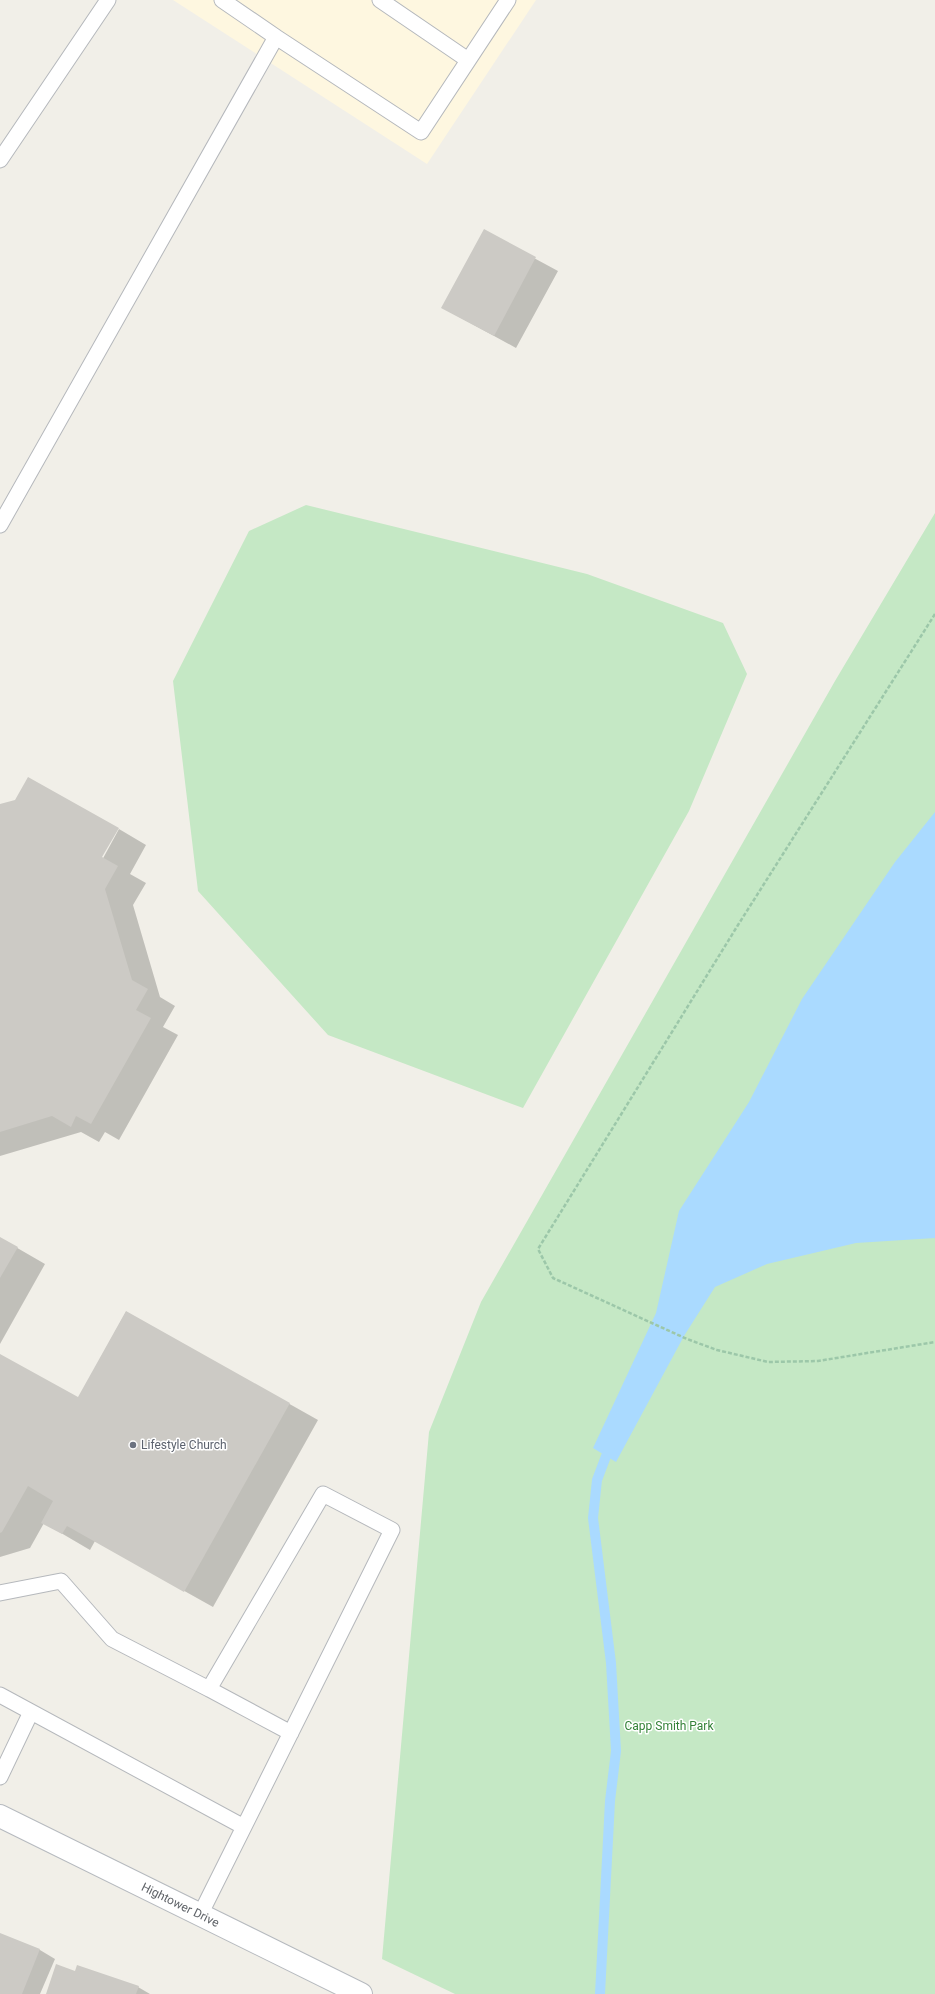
<svg xmlns="http://www.w3.org/2000/svg" width="935" height="1994" font-family="Roboto,sans-serif">
<style>
.commercial{fill:#fef7e0}
.green{fill:#c5e8c5}
.water{fill:#aadaff}
.shadow{fill:#0003}
.lines{fill:none;stroke-linecap:round;stroke-linejoin:round}
.stream{stroke:#aadaff;stroke-width:10}
.building{fill:#cccac5}
.service-casing{stroke:#b5b8bc;stroke-width:17}
.secondary-casing{stroke:#b6babf;stroke-width:24}
.path{stroke:#9cc7a9;stroke-width:2.5;stroke-dasharray:4 2;stroke-linecap:butt}
.service{stroke:#fff;stroke-width:15}
.secondary{stroke:#fff;stroke-width:22}
.worship-dot{fill:#6b7280;stroke:#fff;stroke-width:1.5}
.labels{text-anchor:middle;dominant-baseline:central;stroke-width:3;stroke-linejoin:round;paint-order:stroke}
.worship-label{font-size:12px;fill:#5b616d;stroke:#fff;text-anchor:start}
.park-label{font-size:12px;fill:#348238;stroke:#fff}
.street-label{font-size:12px;fill:#5f6368;stroke:#fff}
</style>
<rect width="100%" height="100%" fill="#f1efe8"/>
<path class="commercial" d="M173,0H536L427,164Z"/>
<path class="green" d="M306,505L587,574L723,623L747,674L689,811L523,1108L328,1035L198,891L173,681L249,531Z
M935,513V1994H455L382,1959L429,1432L481,1302L835,681Z"/>
<path class="water" d="M935,812V1238L856,1243L767,1264L715,1287L684,1336L616,1462L593,1448L656,1313L679,1211L749,1102L802,999L895,862Z"/>
<path class="shadow" d="M484,231L558,271L516,348L443,308Z
M0,805L101,862L119,829L146,845L130,874L146,883L133,905L160,997L175,1006L163,1027L178,1035L119,1140L105,1132L99,1142L81,1132L0,1156Z
M0,1238L45,1264L0,1344Z
M126,1312L318,1420L213,1607L95,1541L90,1550L44,1523L30,1548L0,1557V1355L78,1399Z
M0,1934L40,1950L55,1959L40,1994H0Z
M76,1972L138,1987L150,1994H47Z"/>
<g class="lines">
<path class="stream" d="M600,1994L610,1801L616,1751L611,1663L593,1518L597,1480L611,1443"/>
</g>
<path class="building" d="M484,229L536,257L494,336L441,308Z
M28,777L119,828L102,857L118,866L105,889L132,980L148,989L136,1010L151,1018L91,1124L76,1116L71,1127L52,1116L0,1132V804L15,800Z
M0,1237L18,1247L0,1278Z
M126,1311L290,1403L184,1592L67,1526L62,1534L41,1523L53,1501L28,1486L2,1532L0,1533V1354L78,1397Z
M0,1933L40,1949L22,1994H0Z
M56,1964L75,1971L77,1965L139,1986L136,1994H46Z"/>
<g class="lines">
<g class="service-casing">
<path id="service" d="M380,0L468,60
M276,37L421,132L508,0
M0,160L108,0
M0,525L276,37L222,0
M0,1593L61,1581L112,1639L209,1689L323,1494L392,1530L200,1915
M209,1689L291,1733
M0,1695L244,1827
M0,1777L31,1712"/>
</g>
<g class="secondary-casing">
<g id="secondary">
<path id="s1" d="M0,1816L361,1994"/>
</g>
</g>
<path class="path" d="M935,614L738,925L538,1249L553,1278L687,1339L717,1350L768,1362L818,1361L935,1342"/>
<use href="#service" class="service"/>
<use href="#secondary" class="secondary"/>
</g>
<circle class="worship-dot" cx="133" cy="1445" r="4"/>
<g class="labels">
<g class="worship-label">
<text x="141" y="1445">Lifestyle Church</text>
</g>
<g class="park-label">
<text x="669" y="1726">Capp Smith Park</text>
</g>
<g class="street-label">
<text stroke="none"><textPath href="#s1" startOffset="201">Hightower Drive</textPath></text>
</g>
</g>
</svg>
